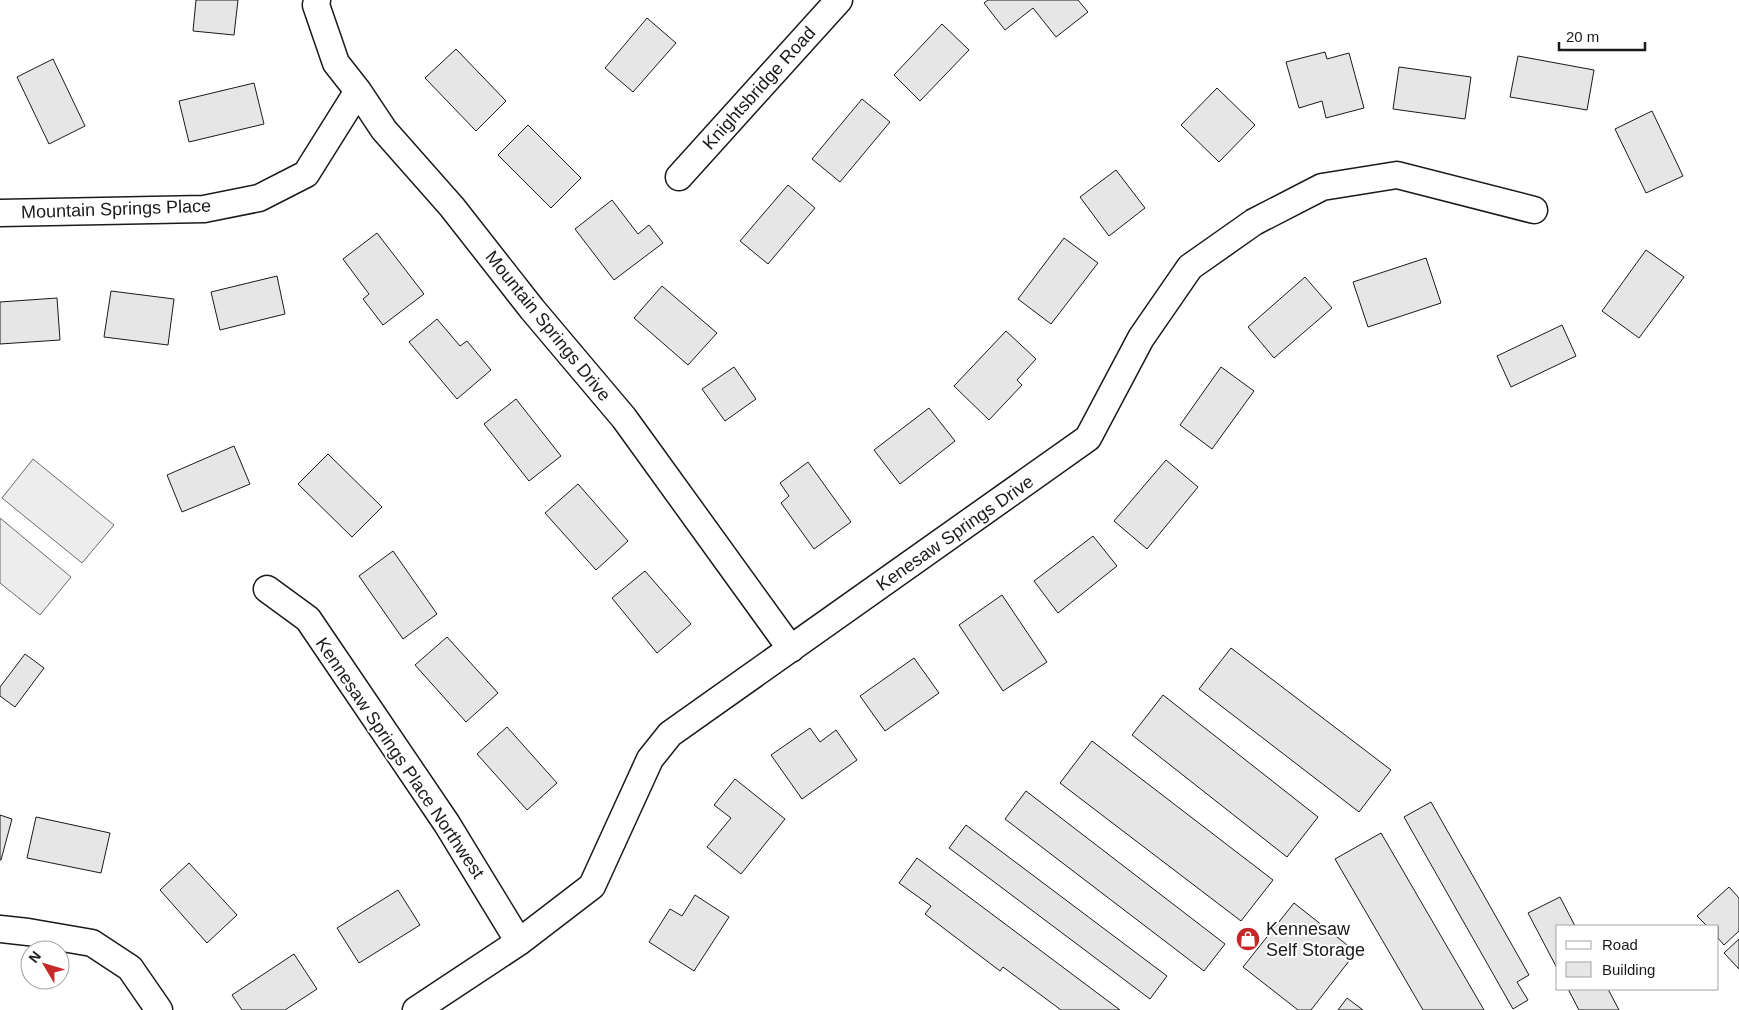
<svg xmlns="http://www.w3.org/2000/svg" width="1739" height="1010" font-family="Helvetica,sans-serif">
<style>
.built{fill:#ededed;stroke:#6a6a6a}
.building{fill:#e6e6e6;stroke:#1a1a1a}
.lines{fill:none;stroke-linecap:round;stroke-linejoin:round}
.street-casing{stroke:#1a1a1a;stroke-width:29}
.street{stroke:#fff;stroke-width:26}
.labels{text-anchor:middle;dominant-baseline:central;stroke-width:4;stroke-linejoin:round;paint-order:stroke}
.street-label{font-size:18px;fill:#1a1a1a;stroke:#fff}
.poi-label{font-size:18px;fill:#1a1a1a;stroke:#fff;text-anchor:start}
</style>
<rect width="100%" height="100%" fill="#fff"/>
<path class="built" d="M33,459L114,525L82,563L2,498Z
M0,518L71,577L40,615L0,583Z"/>
<path class="building" d="M196,0H238L234,35L193,31Z
M988,0H1078L1088,12L1056,37L1033,8L1005,30L984,3Z
M647,18L676,43L633,92L605,68Z
M942,24L969,50L920,101L894,75Z
M456,49L506,101L476,131L425,78Z
M1325,52L1327,59L1349,53L1364,108L1326,118L1322,101L1299,108L1286,62Z
M1518,56L1594,70L1587,110L1510,97Z
M53,59L85,126L49,144L17,77Z
M1399,67L1471,77L1465,119L1393,109Z
M254,83L264,124L189,142L179,101Z
M1217,88L1255,125L1219,162L1181,125Z
M862,99L890,122L840,182L812,159Z
M1652,111L1683,176L1646,193L1615,129Z
M528,125L581,178L551,208L498,155Z
M1116,170L1145,208L1109,236L1080,197Z
M788,185L815,208L768,264L740,241Z
M612,200L638,234L649,225L663,243L614,280L575,229Z
M377,233L424,294L383,325L363,299L369,294L343,259Z
M1064,238L1098,263L1051,324L1018,299Z
M1646,250L1684,277L1639,338L1602,311Z
M1426,258L1441,303L1368,327L1353,282Z
M277,276L285,314L220,330L211,292Z
M1305,277L1332,308L1274,358L1248,327Z
M662,286L717,333L688,365L634,318Z
M111,291L174,299L168,345L104,337Z
M57,298L60,340L0,344V302Z
M437,319L460,346L467,341L491,370L457,399L409,342Z
M1562,325L1576,356L1511,387L1497,356Z
M1006,331L1036,359L1017,380L1022,385L989,420L954,386Z
M734,367L756,399L725,421L702,389Z
M1221,367L1254,391L1212,449L1180,425Z
M516,399L561,456L529,481L484,424Z
M929,408L955,441L900,484L874,450Z
M234,446L250,484L182,512L167,475Z
M328,454L382,507L352,537L298,484Z
M1166,460L1198,487L1147,549L1114,521Z
M808,462L851,522L814,549L781,503L789,496L780,483Z
M578,484L628,541L596,570L545,513Z
M1093,536L1117,566L1058,613L1034,581Z
M393,551L437,614L403,639L359,576Z
M645,571L691,624L657,653L612,598Z
M1002,595L1047,662L1003,691L959,625Z
M447,637L498,693L466,722L415,665Z
M1231,648L1391,770L1359,812L1199,689Z
M25,654L44,668L15,707L0,696V687Z
M914,658L939,693L885,731L860,696Z
M1163,695L1318,817L1287,857L1132,735Z
M507,727L557,783L527,810L477,754Z
M810,728L820,742L836,730L857,760L802,799L771,755Z
M1092,741L1273,880L1241,921L1060,783Z
M735,779L785,819L741,874L707,847L731,818L714,805Z
M1026,791L1225,944L1204,971L1005,819Z
M1431,802L1529,975L1517,982L1528,1000L1513,1009L1404,817Z
M0,815L12,819L1,860H0Z
M36,817L110,833L101,873L27,858Z
M966,825L1167,976L1150,999L949,848Z
M1381,833L1484,1010H1423L1335,859Z
M917,858L1120,1010H1061L1003,967L1000,971L925,914L931,906L899,883Z
M189,863L237,915L207,943L160,890Z
M1729,887L1739,898V931L1724,945L1718,938V926H1707L1697,916Z
M398,890L420,925L359,963L337,928Z
M695,895L729,917L694,971L649,942L670,909L682,916Z
M1560,897L1575,926H1558V970L1528,913Z
M1294,903L1356,952L1311,1010H1298L1243,967Z
M1739,939V969L1724,953Z
M294,954L317,989L285,1010H242L232,995Z
M1568,989H1608L1619,1010H1579Z
M1347,998L1363,1010H1338Z"/>
<g class="lines">
<g class="street-casing">
<path id="street" d="M317,0L316,5L336,63L358,91L384,130L452,207L532,309L624,418L791,649
M679,177L839,0
M0,213L204,209L259,198L306,174L358,91
M267,589L308,619L447,824L519,942
M0,929L28,932L92,943L130,968L159,1010
M416,1010L519,942L592,886L650,759L670,734L1088,438L1141,338L1190,267L1254,222L1322,187L1397,175L1534,210"/>
</g>
<use href="#street" class="street"/>
</g>
<defs>
<g id="shop-disc" transform="scale(1.25)"><circle r="9.5" fill="#c62828" stroke="#fff"/><path d="M-5-2.5h2.3a2.7 3.5 0 0 1 5.4 0H5L5.5 6h-11ZM-1.5-2.5h3a1.5 2.3 0 0 0-3 0Z" fill="#fff"/></g>
</defs>
<g fill-rule="evenodd">
<use href="#shop-disc" x="1248" y="939"/>
</g>
<g class="labels">
<g class="street-label">
<text transform="translate(759 88) rotate(-48)">Knightsbridge Road</text>
<text transform="translate(116 209) rotate(-2)">Mountain Springs Place</text>
<text transform="translate(548 326) rotate(51)">Mountain Springs Drive</text>
<text transform="translate(955 533) rotate(-35)">Kenesaw Springs Drive</text>
<text transform="translate(400 758) rotate(56)">Kennesaw Springs Place Northwest</text>
</g>
<g class="poi-label">
<text x="1266" y="929">Kennesaw<tspan x="1266" dy="21">Self Storage</tspan></text>
</g>
</g>
<rect x="1556" y="925" width="162" height="65" fill="#ffffff" stroke="#a3a3a3"/>
<rect x="1566" y="941" width="25" height="8" fill="#ffffff" stroke="#a3a3a3"/>
<text x="1602" y="950" font-size="15" fill="#1a1a1a">Road</text>
<rect x="1566" y="962" width="25" height="15" fill="#e6e6e6" stroke="#a3a3a3"/>
<text x="1602" y="975" font-size="15" fill="#1a1a1a">Building</text>
<g transform="translate(45 965) rotate(308)"><circle r="24" fill="#ffffff" stroke="#a3a3a3"/>
<path d="M0-4L9 19L0 12L-9 19Z" fill="#c62828"/>
<text y="-8" font-size="14" font-weight="bold" text-anchor="middle" fill="#1a1a1a">N</text>
</g>
<path d="M1559 42v8h86v-8" fill="none" stroke="#1a1a1a" stroke-width="2.5"/>
<text x="1566" y="42" font-size="15" fill="#1a1a1a" stroke="#ffffff" stroke-width="4" paint-order="stroke">20 m</text>
</svg>
